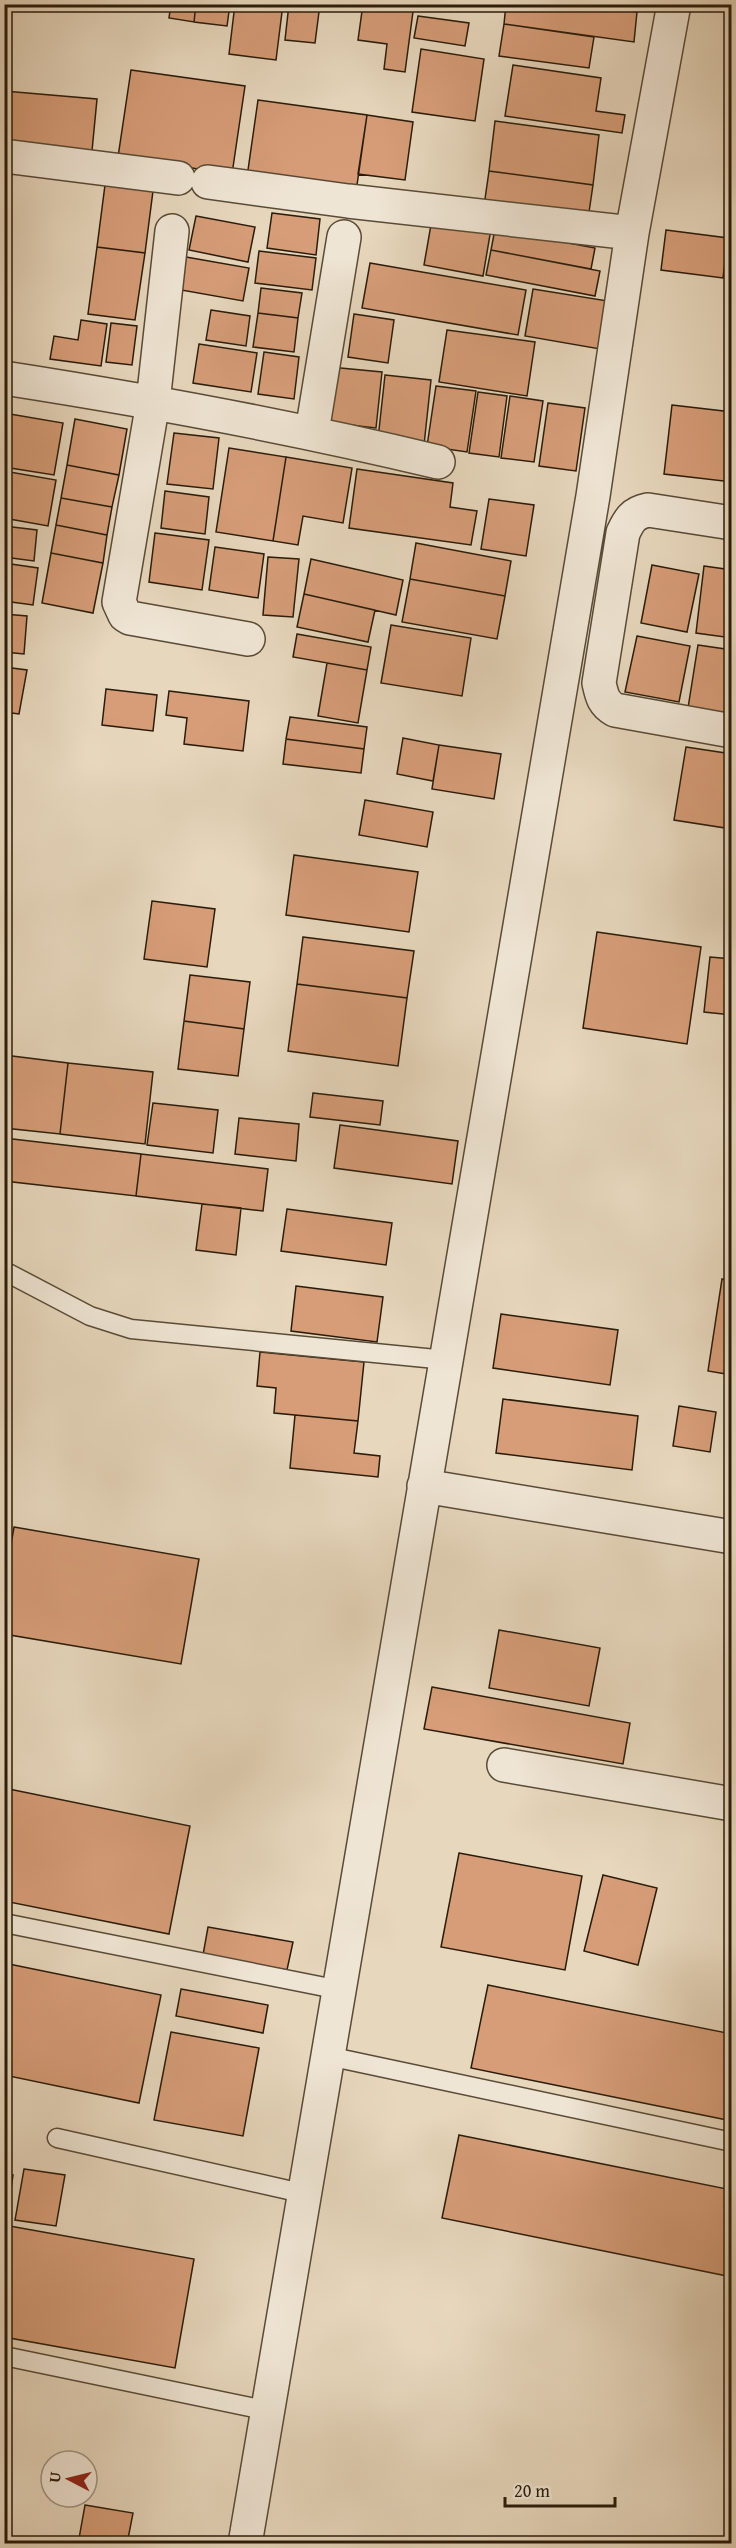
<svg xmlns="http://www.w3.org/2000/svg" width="736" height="2548" font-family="'Gentium Book Plus',serif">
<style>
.building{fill:#d69d78;stroke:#2a1c0a;stroke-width:1.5}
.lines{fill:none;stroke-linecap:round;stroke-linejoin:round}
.service-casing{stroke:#594b37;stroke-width:21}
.minor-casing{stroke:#594b37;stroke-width:36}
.service{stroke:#efe5d4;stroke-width:18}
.minor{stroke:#efe5d4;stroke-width:33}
</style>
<rect width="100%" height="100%" fill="#e7d7bd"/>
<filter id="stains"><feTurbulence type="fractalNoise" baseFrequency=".00333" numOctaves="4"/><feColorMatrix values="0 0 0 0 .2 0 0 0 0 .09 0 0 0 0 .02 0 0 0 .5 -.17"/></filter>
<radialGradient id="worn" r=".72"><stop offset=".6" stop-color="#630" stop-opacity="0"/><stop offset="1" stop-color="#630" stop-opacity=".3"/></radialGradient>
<path class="building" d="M140,4H169L168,11L140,8Z
M171,4H196L194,22L169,18Z
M196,4H230L227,26L194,22Z
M235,4H283L276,60L229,54Z
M289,4H320L315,43L285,40Z
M363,4H414L405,72L384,69L387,44L358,40Z
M506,4H581L637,12L634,42L504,24Z
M418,16L469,23L465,46L414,38Z
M504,24L594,37L589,68L499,56Z
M421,49L484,59L475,121L412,112Z
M513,65L601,78L596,111L625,115L622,133L505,116Z
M131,70L245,86L232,174L118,157Z
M4,91L97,99L92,151L4,143Z
M258,100L367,115L356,192L247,177Z
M367,115L413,122L405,180L358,174Z
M495,121L599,135L593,185L489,171Z
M489,171L593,185L588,219L484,206Z
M105,185L153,191L145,253L97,247Z
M272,213L320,219L316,255L267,248Z
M433,213L492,223L483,276L424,265Z
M196,216L255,227L248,262L189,250Z
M495,229L595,248L591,269L491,250Z
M666,230L728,238L723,278L661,270Z
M97,247L145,253L135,320L88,314Z
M491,250L600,271L595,296L486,275Z
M259,251L316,258L312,290L255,283Z
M186,257L249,268L243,301L181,290Z
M370,263L526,290L518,335L362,308Z
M261,288L302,293L298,318L258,313Z
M533,289L608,301L600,349L525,336Z
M211,310L250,316L246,346L206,340Z
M258,313L298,318L294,352L253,347Z
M354,314L394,320L388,363L348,357Z
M81,320L107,324L101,366L50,359L54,336L78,340Z
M111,323L137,326L132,365L106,362Z
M447,330L535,342L527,396L439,382Z
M199,344L257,353L251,392L193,383Z
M264,352L299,357L294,399L258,394Z
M330,367L382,372L376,428L324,422Z
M385,375L431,380L424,445L378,439Z
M436,386L476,391L467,452L427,446Z
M478,392L507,396L499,457L469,453Z
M510,396L543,401L534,462L501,458Z
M548,403L585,408L576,471L539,466Z
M672,405L732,412V482L664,474Z
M4,413L63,423L54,475L4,467Z
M75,419L127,429L119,475L67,465Z
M174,433L219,438L213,489L167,484Z
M229,448L286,457L273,541L216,532Z
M286,457L352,468L343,523L303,516L298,545L273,541Z
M67,465L119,475L112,507L61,498Z
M357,469L453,483L450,507L477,511L471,545L349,528Z
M4,471L56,480L48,526L4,518Z
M165,491L209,497L205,534L161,528Z
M61,498L112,507L107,535L56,525Z
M489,499L534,505L526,556L481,549Z
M56,525L107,535L103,563L51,553Z
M4,526L37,530L34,561L4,557Z
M155,533L209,540L202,590L149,582Z
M416,543L511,561L505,596L410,579Z
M215,547L264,554L258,598L209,590Z
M51,553L103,563L93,613L42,603Z
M268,557L299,559L293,617L263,615Z
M311,559L403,580L396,615L304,594Z
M4,563L38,568L33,605L4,601Z
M652,565L699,574L687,632L641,623Z
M704,566L732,570V638L696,633Z
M410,579L505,596L497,639L402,622Z
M304,594L375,610L368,642L297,627Z
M4,614L27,616L24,654L4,652Z
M391,625L471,638L462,696L381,683Z
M297,634L371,647L367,670L293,657Z
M637,636L690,646L679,702L625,692Z
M698,645L732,650V672L725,713L688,708Z
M327,663L367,670L358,723L318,716Z
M4,667L27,670L19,714L4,712Z
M106,689L157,695L153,731L102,725Z
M169,691L249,701L243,751L184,744L187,718L166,715Z
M290,717L367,727L364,749L286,739Z
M403,738L439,745L433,781L397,774Z
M286,739L364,749L361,773L283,764Z
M439,745L501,754L494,799L432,789Z
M686,747L732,754V829L674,820Z
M365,800L433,812L427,847L359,835Z
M294,855L418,872L409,932L286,915Z
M152,901L215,909L207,967L144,959Z
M597,932L701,947L687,1044L583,1028Z
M303,937L414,951L407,998L297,984Z
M710,957L732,959V1015L704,1012Z
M190,975L250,982L244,1029L184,1021Z
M297,984L407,998L398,1066L288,1051Z
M184,1021L244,1029L238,1076L178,1069Z
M4,1055L68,1063L60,1134L4,1128Z
M68,1063L153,1072L145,1144L60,1134Z
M313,1093L383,1101L380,1125L310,1117Z
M153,1103L218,1110L213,1153L147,1145Z
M239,1118L299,1124L296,1161L235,1154Z
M340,1125L458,1141L452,1184L334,1168Z
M4,1138L141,1154L136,1196L4,1181Z
M141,1154L268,1169L263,1211L136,1196Z
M202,1204L241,1208L236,1255L196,1250Z
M287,1209L392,1223L386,1265L281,1251Z
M722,1279L732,1281V1375L708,1371Z
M296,1286L383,1297L377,1342L291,1331Z
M501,1314L618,1330L610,1385L493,1368Z
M260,1352L364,1362L358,1421L274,1413L276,1388L257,1386Z
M503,1399L638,1416L632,1470L496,1453Z
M679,1406L716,1412L710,1452L673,1446Z
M295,1415L358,1421L354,1453L380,1456L378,1477L290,1468Z
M14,1527L199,1559L181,1664L4,1634V1586Z
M499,1630L600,1648L589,1706L489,1688Z
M432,1687L630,1723L623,1764L424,1729Z
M4,1788L190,1826L169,1934L4,1901Z
M459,1853L582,1876L565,1970L441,1947Z
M603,1875L657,1888L638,1965L584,1951Z
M208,1927L293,1942L287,1970L203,1955Z
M4,1963L161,1995L139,2103L4,2075Z
M488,1985L732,2034V2121L471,2068Z
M181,1989L268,2005L263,2033L176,2016Z
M171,2032L259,2048L243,2136L154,2120Z
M459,2135L732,2190V2277L442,2218Z
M24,2169L65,2175L56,2226L15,2220Z
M4,2174L13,2175L7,2220H4Z
M4,2225L194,2259L175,2368L4,2337Z
M85,2505L133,2513L127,2544H78Z"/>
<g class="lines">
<g class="service-casing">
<path id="service" d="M8,1273L90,1316L131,1329L446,1360
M4,1923L340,1990
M328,2056L732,2142
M57,2138L306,2194
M4,2356L269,2411"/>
</g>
<g class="minor-casing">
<path id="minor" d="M4,156L178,178
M208,182L348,201L632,233
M172,231L153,402L119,602L125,615L130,618L248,639
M4,378C152,401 293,427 438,462
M312,432L344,237
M732,523L648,510C633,513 629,520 623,533L599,683C602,696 603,703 615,710L732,731
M424,1486L732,1537
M504,1765L732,1804
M245,2544L593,496L632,233L674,4"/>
</g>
<use href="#service" class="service"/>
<use href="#minor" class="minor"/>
</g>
<rect width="736" height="2548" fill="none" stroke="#e7d7bd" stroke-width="24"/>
<rect x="6" y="6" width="724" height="2536" fill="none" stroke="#2a1c0a" stroke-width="3"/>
<rect x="12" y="12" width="712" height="2524" fill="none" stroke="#2a1c0a" stroke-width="1.5"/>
<g transform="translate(69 2479) rotate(277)"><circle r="28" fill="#efe5d4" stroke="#a09583" stroke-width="1.5"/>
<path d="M0-4.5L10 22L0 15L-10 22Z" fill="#8f2418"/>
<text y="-9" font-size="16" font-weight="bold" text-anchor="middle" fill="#2a1c0a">U</text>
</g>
<path d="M505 2497v9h110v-9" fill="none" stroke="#2a1c0a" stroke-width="3"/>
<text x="514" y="2497" font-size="18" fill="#2a1c0a" stroke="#efe5d4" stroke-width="4.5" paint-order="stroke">20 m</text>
<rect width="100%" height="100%" filter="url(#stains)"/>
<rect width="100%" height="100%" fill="url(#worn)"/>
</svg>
